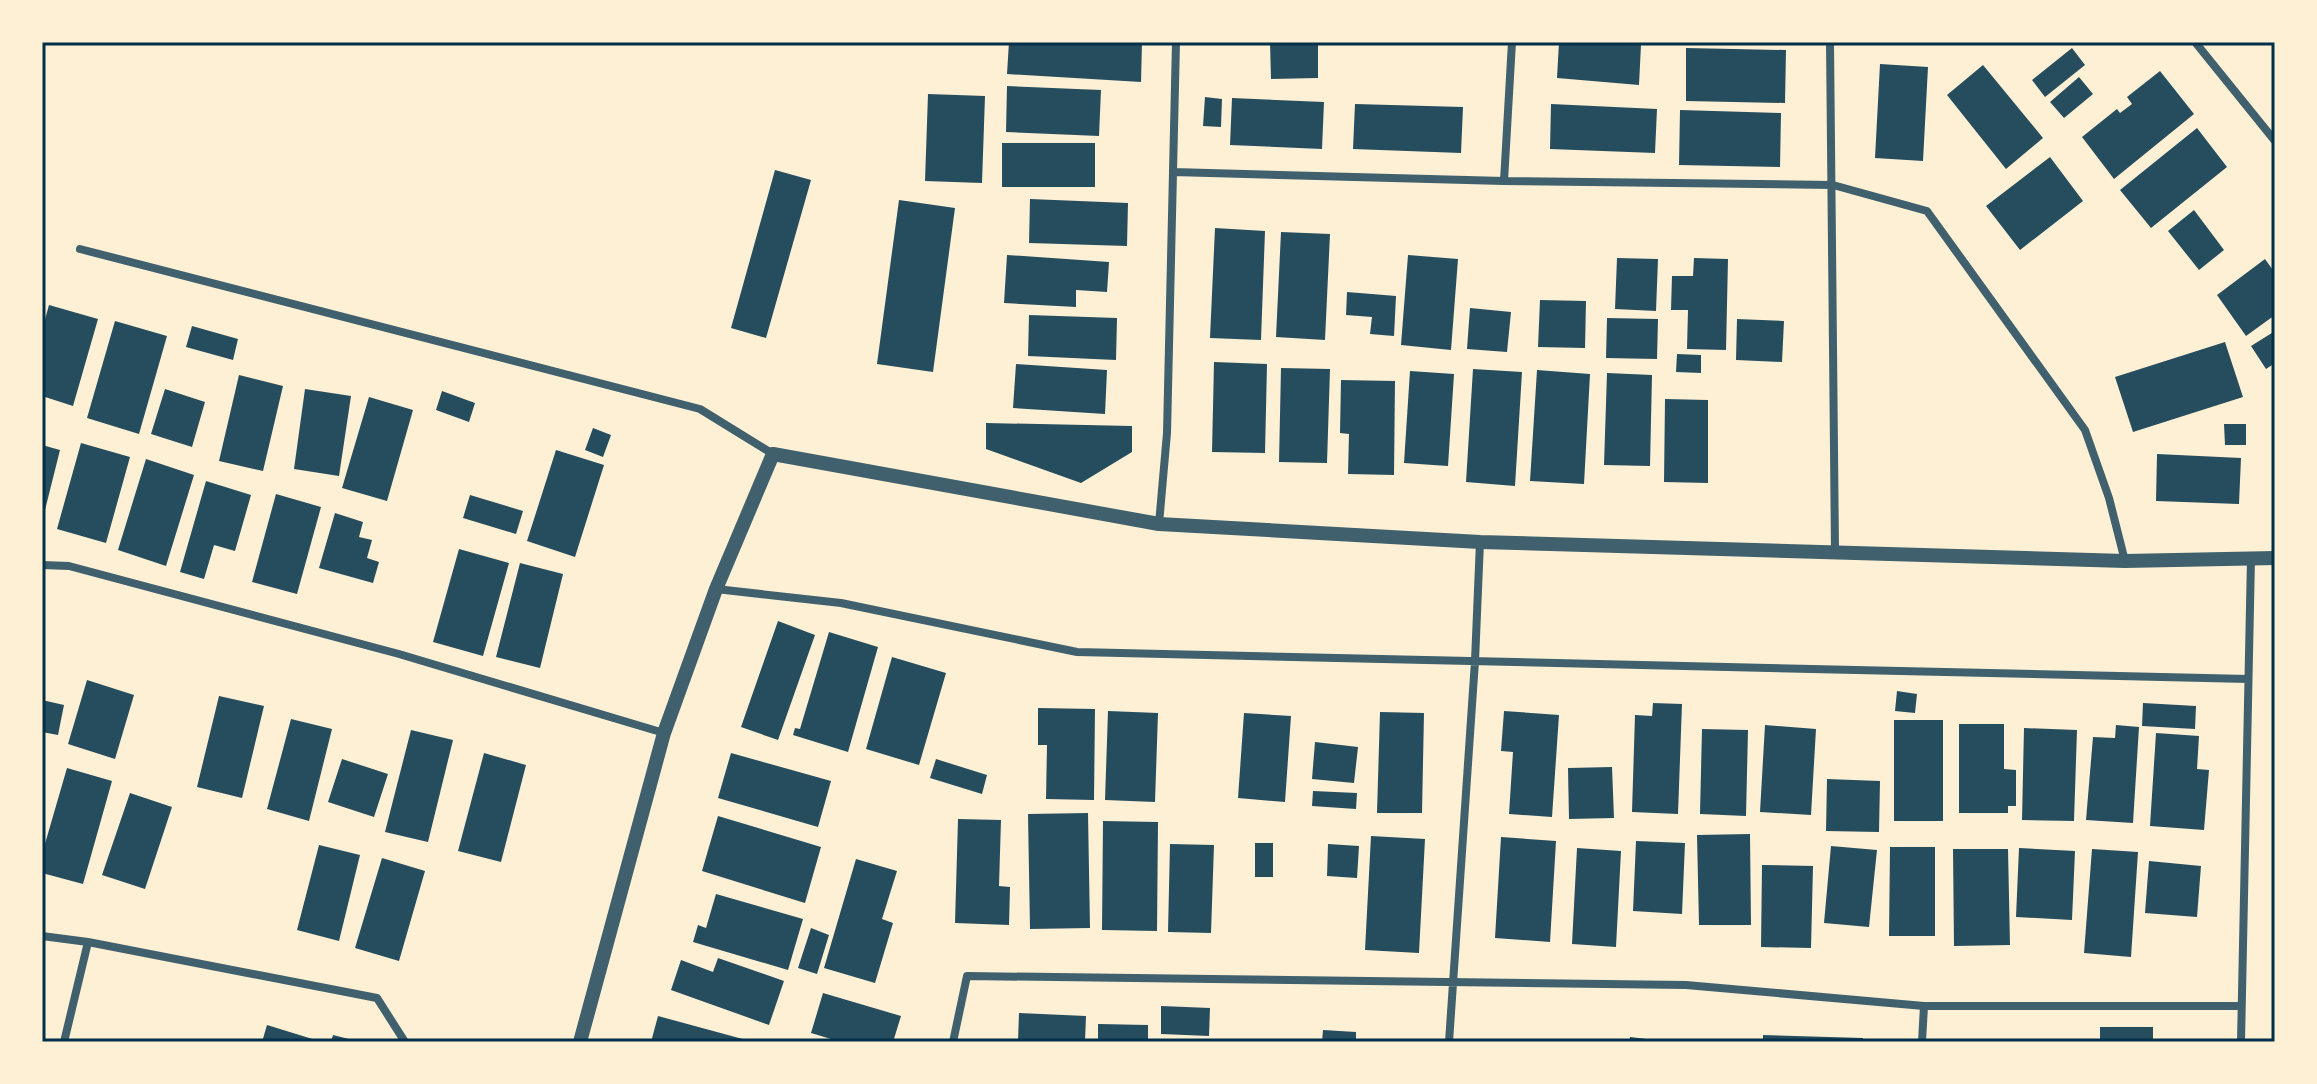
<svg xmlns="http://www.w3.org/2000/svg" width="2317" height="1084" font-family="'Playfair Display',serif">
<style>
.building{fill:#264d5e}
.lines{fill:none;stroke-linecap:round;stroke-linejoin:round}
.minor{stroke:#3f606c;stroke-width:8}
.tertiary{stroke:#3f606c;stroke-width:14}
.neatline{fill:none;stroke:#003049;stroke-width:3}
</style>
<rect width="100%" height="100%" fill="#fdf0d5"/>
<path class="building" d="M1009,42H1142L1141,82L1007,74Z
M1270,42H1318V78L1271,79Z
M1559,42L1641,45L1639,85L1557,78Z
M1686,48L1786,50L1785,103L1686,101Z
M2072,48L2085,65L2045,97L2032,80Z
M1880,64L1928,67L1923,161L1875,158Z
M1983,65L2043,138L2006,169L1947,95Z
M2160,71L2194,114L2114,179L2082,137L2117,109L2120,113L2132,104L2127,97Z
M2079,77L2093,94L2064,118L2050,102Z
M1007,86L1101,90L1099,136L1006,132Z
M928,94L985,96L982,183L925,181Z
M1205,97L1222,99L1221,127L1203,126Z
M1232,98L1324,102L1322,149L1230,145Z
M1355,104L1463,107L1461,153L1353,149Z
M1551,104L1657,109L1655,153L1550,149Z
M1680,110L1781,113L1780,167L1679,165Z
M2197,128L2227,167L2151,228L2120,190Z
M1002,143H1095V187H1002Z
M2050,157L2083,201L2020,250L1986,206Z
M775,170L811,180L766,338L731,328Z
M1030,199L1128,203L1127,246L1029,243Z
M899,200L955,208L933,372L877,364Z
M2194,210L2224,250L2199,270L2168,231Z
M1215,228L1265,231L1261,340L1210,338Z
M1281,232L1330,234L1325,340L1276,337Z
M1007,255L1109,262L1107,292L1076,290V307L1004,303Z
M1408,255L1458,259L1451,350L1401,345Z
M1617,258L1658,259L1656,311L1615,309Z
M1694,258L1728,259L1726,350L1687,349L1688,310H1671L1672,276H1693Z
M2265,259L2275,273V315L2246,336L2217,295Z
M1347,292L1396,296L1394,336L1370,334L1372,317L1346,315Z
M1540,300L1586,301L1585,348L1538,347Z
M49,305L98,319L73,406L42,396V330Z
M1470,308L1511,312L1507,352L1467,349Z
M1029,315L1117,318L1116,360L1028,356Z
M1607,318L1658,319L1657,359L1606,358Z
M1737,319L1784,321L1782,362L1736,360Z
M115,321L167,336L139,434L87,418Z
M192,326L238,339L233,360L186,347Z
M2275,331V363L2266,369L2251,346Z
M2225,342L2243,397L2133,432L2115,377Z
M1677,354L1701,355V373L1676,372Z
M1214,362L1267,364L1265,453L1212,452Z
M1016,364L1107,370L1105,414L1013,408Z
M1281,368L1330,369L1327,463L1279,462Z
M1473,369L1522,372L1515,486L1466,482Z
M1537,370L1590,374L1584,484L1530,481Z
M1410,371L1454,374L1448,466L1404,463Z
M1607,373L1652,375L1650,466L1604,465Z
M239,375L283,386L263,471L219,461Z
M1341,380L1395,381L1394,475L1348,474L1349,434L1340,433Z
M165,389L205,402L192,447L151,434Z
M305,389L351,396L339,476L294,469Z
M442,391L475,403L469,422L436,410Z
M369,397L413,410L387,501L342,488Z
M1665,399L1708,400V483L1664,482Z
M986,423L1132,426V452L1081,483L986,449Z
M2224,424H2246V445H2225Z
M593,428L611,435L603,457L585,450Z
M81,443L130,457L106,543L57,529Z
M42,445L60,450L43,518L42,517Z
M556,450L604,465L575,557L527,541Z
M2157,454L2241,458L2239,504L2156,501Z
M146,459L194,475L166,566L118,550Z
M206,481L251,495L235,551L214,545L204,579L180,572Z
M276,494L321,507L297,594L252,582Z
M470,495L523,511L516,534L463,518Z
M335,513L363,522L359,537L372,540L367,558L379,562L373,583L319,568Z
M459,549L509,563L483,656L433,642Z
M520,563L563,574L540,668L496,657Z
M778,621L815,635L778,740L741,727Z
M829,632L878,647L848,752L793,735L795,728L800,729Z
M892,657L946,673L919,765L866,749Z
M87,680L134,695L115,759L68,744Z
M1897,691L1917,694L1915,713L1895,711Z
M219,696L264,706L242,798L197,787Z
M42,700L64,705L58,735L42,732Z
M1653,703L1682,704L1678,814L1632,812L1635,715L1652,716Z
M2143,703L2196,706L2195,729L2142,726Z
M1038,708L1095,709L1094,800L1046,799L1047,745H1038Z
M1108,711L1158,713L1155,802L1105,800Z
M1504,711L1559,715L1552,817L1509,814L1513,752L1501,751Z
M1380,712L1424,713L1422,813H1377Z
M1244,713L1291,716L1285,802L1238,798Z
M291,719L332,729L309,821L267,809Z
M1894,720H1943V821H1894Z
M1959,724H2004V769L2016,770V806H2008V813H1959Z
M1765,725L1816,729L1811,815L1760,812Z
M2116,725L2139,727L2133,823L2086,820L2093,737L2115,738Z
M2024,728L2077,730L2074,821L2022,820Z
M1702,729L1748,730L1746,816L1700,814Z
M411,730L453,740L428,842L385,832Z
M2156,733L2199,736L2197,769L2209,770L2204,830L2150,826Z
M1315,742L1358,747L1354,783L1312,779Z
M484,753L526,765L501,862L458,851Z
M731,753L831,781L818,827L718,798Z
M342,759L388,774L374,817L328,802Z
M936,759L987,775L982,794L930,778Z
M1612,767L1614,818L1569,819L1568,768Z
M67,768L112,781L83,884L42,873V854Z
M1827,779L1880,781L1879,832L1826,831Z
M1313,791L1357,793L1356,809L1312,806Z
M130,793L172,807L145,889L102,875Z
M1088,813L1090,928L1030,929L1028,814Z
M718,816L821,847L805,903L702,871Z
M958,819L1001,820L999,886L1010,887L1009,925L955,923Z
M1103,821L1158,822L1157,931L1102,930Z
M1750,834L1751,925H1699L1697,835Z
M1371,836L1425,839L1419,953L1365,950Z
M1501,837L1556,841L1550,942L1495,938Z
M1636,841L1685,843L1682,914L1633,911Z
M1255,843H1273V877H1255Z
M1170,844L1214,845L1211,933L1168,932Z
M1328,844L1359,846L1357,878L1327,876Z
M319,845L360,855L339,941L297,930Z
M1831,846L1877,850L1869,927L1824,923Z
M1890,847H1935V936H1889Z
M1577,848L1621,851L1616,947L1572,944Z
M2019,848L2075,851L2072,920L2016,917Z
M1953,849H2008L2010,945L1954,946Z
M2092,849L2138,852L2131,957L2084,953Z
M382,858L425,871L399,961L355,948Z
M856,859L897,871L882,919L893,923L875,983L824,968Z
M2149,861L2201,866L2197,917L2145,913Z
M1762,865L1813,866L1811,948L1761,947Z
M716,894L803,919L788,970L693,942L698,925L706,928Z
M811,928L829,935L817,974L798,968Z
M718,958L784,981L769,1025L671,990L681,960L713,972Z
M823,993L901,1016L893,1042H841L811,1033Z
M1161,1006L1210,1008L1209,1036L1161,1034Z
M1019,1013L1086,1016L1085,1042H1018Z
M658,1016L750,1041V1042H651Z
M1098,1024L1148,1025V1042H1098Z
M267,1025L319,1041V1042H262Z
M2100,1027H2153V1042H2100Z
M1323,1030L1356,1032V1042H1322Z
M333,1035L357,1041V1042H331Z
M1763,1035L1863,1038V1042H1763Z
M1630,1037L1655,1040V1042H1629Z"/>
<g class="lines">
<path class="minor" d="M1830,42L1835,551
M2195,42L2275,141
M1173,172L1504,181L1833,185L1927,211L2085,430L2109,498L2125,561
M1504,181L1512,42
M80,249L700,409L773,454
M1159,524L1167,433L1176,42
M42,565L69,566L399,654L664,733
M716,589L841,603L1077,652L2248,679
M42,936L88,942L377,998L405,1042
M64,1042L88,942
M953,1042L967,976L1686,985L1924,1006H2241
M1449,1042L1475,661L1480,542
M1922,1042L1924,1006
M2241,1042L2251,558"/>
<path class="tertiary" d="M580,1042L664,733L716,589L773,454L1159,524L1480,542L2125,561L2275,558"/>
</g>
<rect width="2317" height="1084" fill="none" stroke="#fdf0d5" stroke-width="88"/>
<rect x="44" y="44" width="2229" height="996" class="neatline"/>
</svg>
